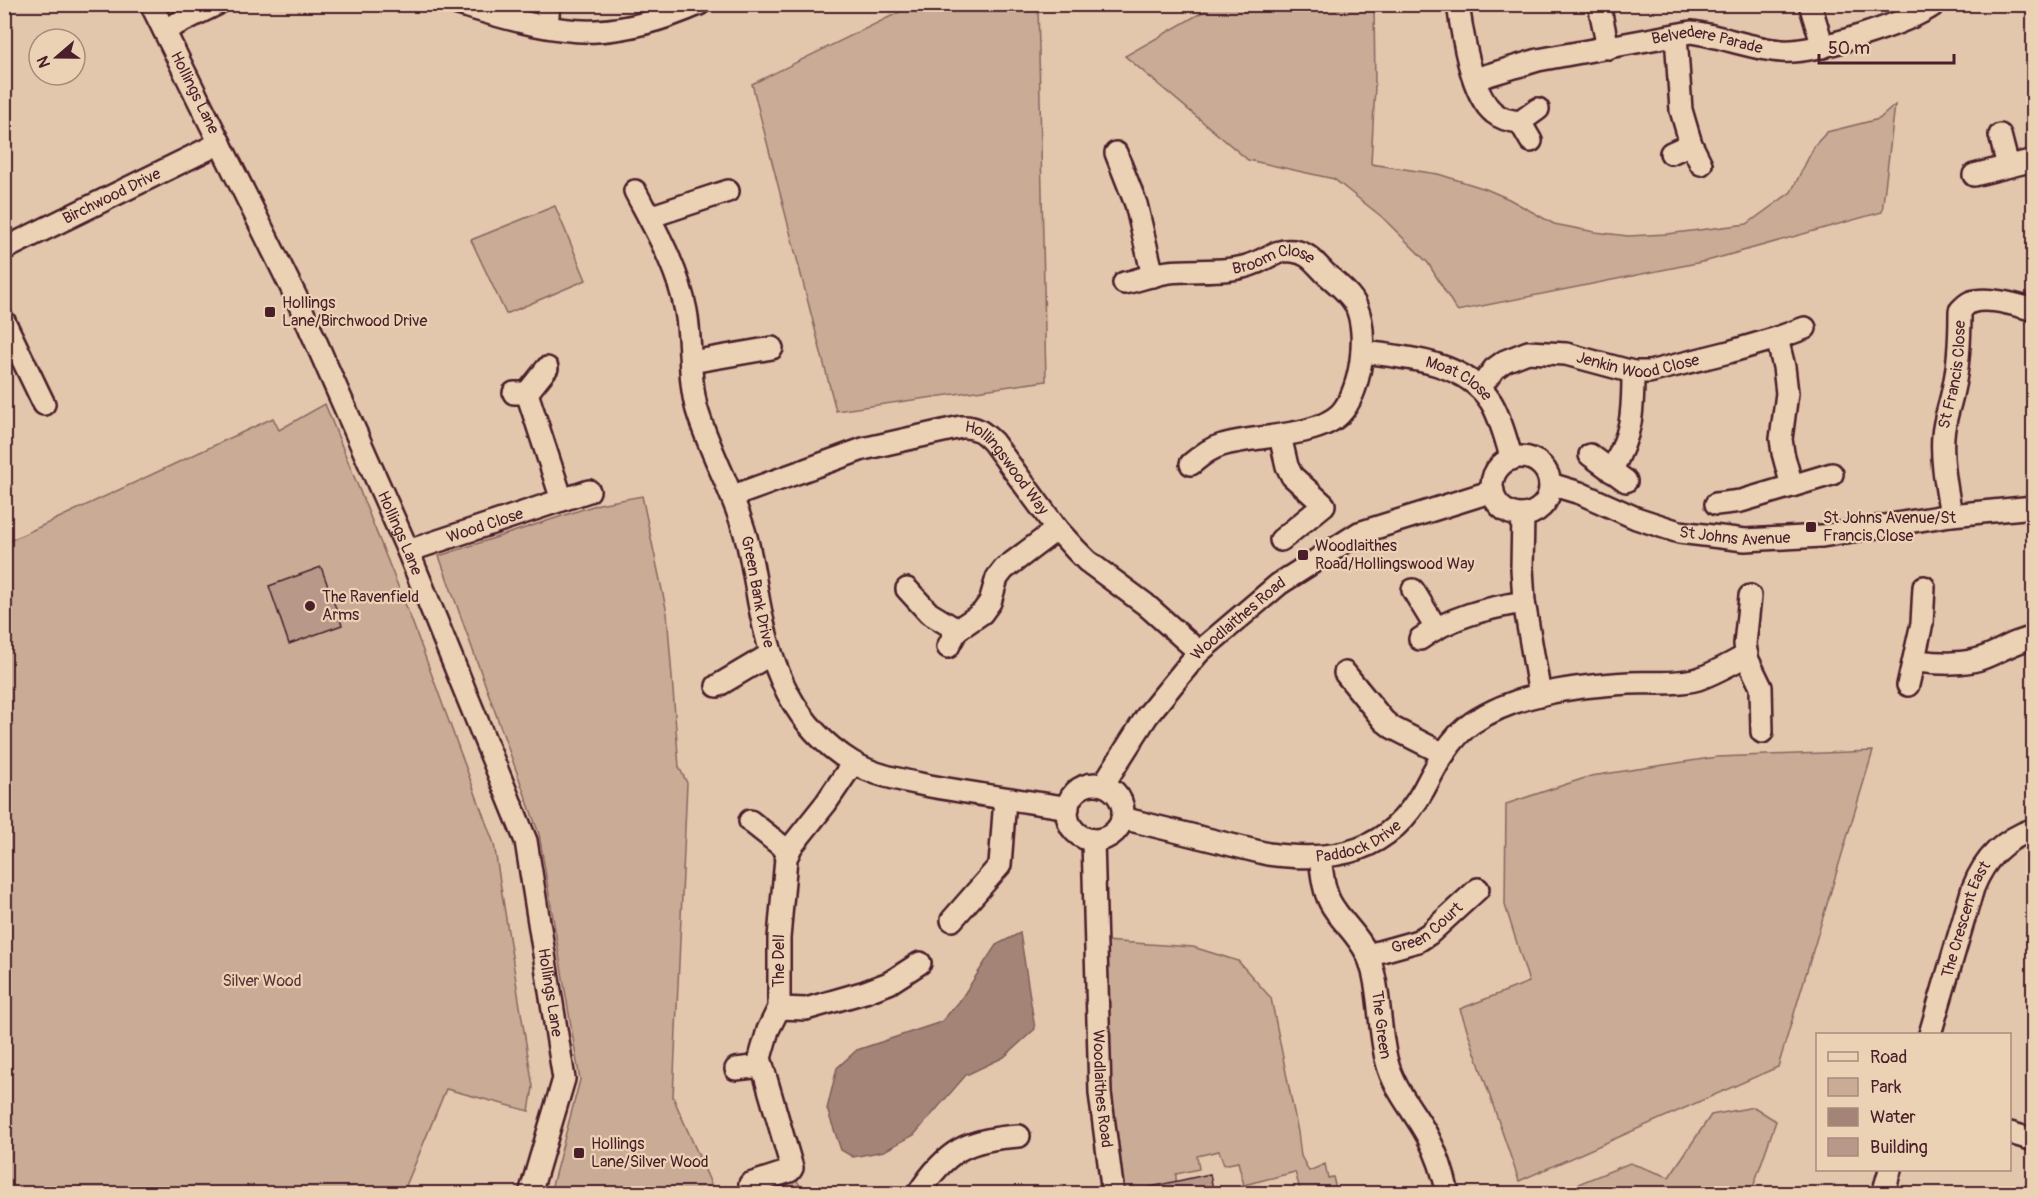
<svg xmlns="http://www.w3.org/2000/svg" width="2038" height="1198" font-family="Pangolin,sans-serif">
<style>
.green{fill:#c9ab96;stroke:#8a6560;stroke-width:1.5}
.water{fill:#a58478;stroke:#815c59;stroke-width:1.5}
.building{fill:#b89888;stroke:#4a1f2b;stroke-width:1.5}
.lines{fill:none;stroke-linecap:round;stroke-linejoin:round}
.minor-casing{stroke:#4a1f2b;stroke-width:26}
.minor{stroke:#ecd2b4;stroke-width:21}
.poi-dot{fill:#4a1f2b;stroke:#ecd2b4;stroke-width:2}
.labels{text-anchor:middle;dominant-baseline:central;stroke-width:4.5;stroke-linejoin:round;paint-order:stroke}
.street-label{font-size:16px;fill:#4a1f2b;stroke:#ecd2b4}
.poi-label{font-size:16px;fill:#4a1f2b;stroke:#ecd2b4;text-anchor:start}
.park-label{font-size:16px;fill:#5d343b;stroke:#ecd2b4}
</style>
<rect width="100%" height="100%" fill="#e2c7ac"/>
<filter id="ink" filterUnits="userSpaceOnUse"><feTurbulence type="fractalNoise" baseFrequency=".0167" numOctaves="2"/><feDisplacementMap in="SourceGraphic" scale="12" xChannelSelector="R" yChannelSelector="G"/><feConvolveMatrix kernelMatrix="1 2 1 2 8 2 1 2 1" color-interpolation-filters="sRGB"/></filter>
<g filter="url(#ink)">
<path class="green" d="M916,4L1038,5L1046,381L836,411L752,84Z
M1215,5H1374L1375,86L1371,164L1438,174L1486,189L1509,199L1554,224L1595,232L1628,236L1667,234L1747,224L1791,192L1815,145L1827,132L1879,119L1895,105L1882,212L1707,261L1457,311L1428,263L1382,217L1334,179L1248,160L1125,56Z
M555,206L586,280L506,314L471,240Z
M325,404L412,621L494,844L533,1087L529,1111L446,1089L403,1193H5V543L273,418L279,430Z
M642,496L667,613L679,767L687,783L673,1097L715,1193L797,1181L805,1193H550L580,1080L539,834L439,556L599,504Z
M1873,751L1778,1067L1519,1181L1460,1009L1529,982L1505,905L1506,804L1591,776L1717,757Z
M1104,941L1193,947L1238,961L1271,998L1298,1132L1301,1156L1309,1171L1325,1164L1328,1178L1333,1177L1337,1193H1301L1295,1172L1244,1185L1238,1162L1224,1165L1219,1151L1197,1156L1199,1169L1176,1174V1182L1139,1190V1193H1113Z
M1754,1107L1776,1121L1751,1193H1566L1568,1188L1630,1163L1669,1177L1711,1115Z"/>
<path class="water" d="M1020,933L1035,1029L1004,1057L966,1075L914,1135L884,1151L853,1157L841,1150L827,1109L837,1068L857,1050L941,1022L959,1002L996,945Z"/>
<path class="building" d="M321,567L342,625L289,644L269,586Z
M1210,1174L1214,1194H1151L1150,1187Z"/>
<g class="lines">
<g class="minor-casing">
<g id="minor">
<path id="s1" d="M151,4L297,299L408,551L526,841L564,1079L530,1194"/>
<path d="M458,4C503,17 551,33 597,31C633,29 667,18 699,4"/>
<path d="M1458,4C1462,33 1471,95 1494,113C1501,119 1510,121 1520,122"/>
<path d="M1599,4L1608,48"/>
<path d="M1810,4L1823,47"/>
<path d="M547,26L549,4"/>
<path d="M164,30L217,4"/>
<path d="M1676,35L1681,110L1691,144L1701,164"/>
<path id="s2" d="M1475,79L1538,60L1691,32C1722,36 1751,49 1782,51C1813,54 1909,23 1935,4"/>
<path d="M2000,135L2008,166"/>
<path d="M1531,141L1520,122L1538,109"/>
<path d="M1116,153L1136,204L1153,276"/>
<path d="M1671,153L1691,144"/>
<path d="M1974,175L2034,160"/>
<path id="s3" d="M635,191C655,229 678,268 686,311C692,344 688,378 697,410C710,453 734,493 746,537C752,559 755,581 759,603C771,668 793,726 852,762C873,775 901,780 925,785C973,794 1020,800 1068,808"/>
<path d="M649,217L728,191"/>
<path id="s4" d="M4,249L220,143"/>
<path id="s5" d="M1124,283C1139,280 1154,274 1169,272C1195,269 1231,274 1255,263C1268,258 1277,249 1293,251C1309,253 1314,262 1325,273C1335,282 1351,294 1356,306C1369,334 1361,392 1340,414C1316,438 1253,435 1222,445C1210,448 1201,456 1191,464"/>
<path d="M4,321L44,404"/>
<path d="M1777,338L1784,367L1787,393L1781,439L1783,453L1792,486"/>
<path id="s6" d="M1362,352C1405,357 1465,361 1491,402C1501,418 1506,441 1512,459"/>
<path d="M691,362L772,348"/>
<path id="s7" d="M1480,388L1494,369L1505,361L1528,352L1566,354L1633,372H1649L1729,352L1777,338L1805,328"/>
<path d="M514,393H527L547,368"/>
<path d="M527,393L562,500"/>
<path d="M1280,436L1287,466L1292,476L1324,505L1281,540"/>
<path d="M1590,455L1626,481"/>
<circle cx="1521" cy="486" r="29"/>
<path d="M1611,471C1632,434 1633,414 1633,372"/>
<path id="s8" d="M1550,484L1580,493L1636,518L1679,532L1745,540L1822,536L1951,515L2034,507"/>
<path id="s9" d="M733,496L863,449L961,427C976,426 983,432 993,442L1057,529L1076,550L1087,561L1145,604L1199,652"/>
<path d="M1716,504L1741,501L1832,474"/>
<path d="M1523,515L1522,568L1524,602L1540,695"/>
<path id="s10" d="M1951,515C1947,490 1941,462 1943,436C1944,420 1950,406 1953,390C1959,365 1960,337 1960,311C1964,307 1967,303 1971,302C1987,296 2018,305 2034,310"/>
<path id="s11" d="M408,551L589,491"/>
<path d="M907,589L929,613L957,630"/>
<path d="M1413,590L1436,628"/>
<path d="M1750,596L1745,644L1747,658L1761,687L1762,732"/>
<path d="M1420,639C1450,617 1487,608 1524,602"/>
<path d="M948,647L957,630L982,613L990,602L997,578L1004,569L1057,529"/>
<path d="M1914,661C1936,663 1964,666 1985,657C2001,651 2016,640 2034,638"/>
<path d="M1345,673L1384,721L1393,728L1444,754"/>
<path d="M1908,685L1922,623L1924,587"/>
<path d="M717,686L771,654"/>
<circle cx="1095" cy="812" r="28"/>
<path id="s12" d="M1103,785L1147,716L1199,652L1279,584L1359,533L1493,491"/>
<path id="s13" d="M1122,818L1268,854C1336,863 1389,853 1424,789C1436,766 1450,738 1472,723C1517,693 1577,686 1629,683C1651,682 1676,685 1698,679C1715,673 1731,664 1747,655"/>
<path d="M750,821L789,852"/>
<path id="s14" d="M1093,840L1100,1093L1113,1194"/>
<path id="s15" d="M1320,857C1322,872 1323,889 1330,902C1340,921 1358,934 1367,954C1381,984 1378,1029 1387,1062C1394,1090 1415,1112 1428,1137C1437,1154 1444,1175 1448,1194"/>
<path d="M952,920L1000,865L1005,799"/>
<path id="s16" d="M1368,955L1418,941L1429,934L1478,889"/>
<path d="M779,1008L806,1009L865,992L889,983L920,963"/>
<path id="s17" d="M1930,1034L1973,888C1985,858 2003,840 2034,829"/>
<path d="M736,1069L762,1066"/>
<path d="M2010,1133L2034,1140"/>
<path id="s18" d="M750,1184L790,1171L792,1168L760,1058L768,1030L779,1008V938L786,858L791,847L826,803L853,763"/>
<path d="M918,1194C946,1150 968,1139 1019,1136"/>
<path d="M1883,1194L1890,1170"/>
</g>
</g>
<use href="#minor" class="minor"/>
</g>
</g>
<g class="poi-dot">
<rect x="264" y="306" width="12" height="12" rx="3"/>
<rect x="1805" y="521" width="12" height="12" rx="3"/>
<rect x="1297" y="549" width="12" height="12" rx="3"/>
<circle cx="310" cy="606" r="6"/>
<rect x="573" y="1147" width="12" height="12" rx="3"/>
</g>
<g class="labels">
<g class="street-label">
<text stroke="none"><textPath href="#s2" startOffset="238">Belvedere Parade</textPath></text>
<text stroke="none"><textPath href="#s1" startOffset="99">Hollings Lane</textPath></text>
<text stroke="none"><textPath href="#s4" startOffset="120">Birchwood Drive</textPath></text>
<text stroke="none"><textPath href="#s5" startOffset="153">Broom Close</textPath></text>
<text stroke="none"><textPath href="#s7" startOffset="174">Jenkin Wood Close</textPath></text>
<text stroke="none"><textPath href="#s10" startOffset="142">St Francis Close</textPath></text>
<text stroke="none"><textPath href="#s6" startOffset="102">Moat Close</textPath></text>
<text stroke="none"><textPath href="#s9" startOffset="303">Hollingswood Way</textPath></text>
<text stroke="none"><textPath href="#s11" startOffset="81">Wood Close</textPath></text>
<text stroke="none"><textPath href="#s8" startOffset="194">St Johns Avenue</textPath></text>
<text stroke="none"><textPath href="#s1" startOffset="585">Hollings Lane</textPath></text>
<text stroke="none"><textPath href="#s3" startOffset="423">Green Bank Drive</textPath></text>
<text stroke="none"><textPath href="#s12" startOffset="216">Woodlaithes Road</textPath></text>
<text stroke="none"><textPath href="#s13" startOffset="244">Paddock Drive</textPath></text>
<text stroke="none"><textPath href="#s17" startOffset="120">The Crescent East</textPath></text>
<text stroke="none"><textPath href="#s16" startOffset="66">Green Court</textPath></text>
<text stroke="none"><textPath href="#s18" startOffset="261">The Dell</textPath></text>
<text stroke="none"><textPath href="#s1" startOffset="1071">Hollings Lane</textPath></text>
<text stroke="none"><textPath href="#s15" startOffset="183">The Green</textPath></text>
<text stroke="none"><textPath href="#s14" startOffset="249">Woodlaithes Road</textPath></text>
</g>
<g class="poi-label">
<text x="282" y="303">Hollings<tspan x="282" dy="18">Lane/Birchwood Drive</tspan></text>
<text x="1823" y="518">St Johns Avenue/St<tspan x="1823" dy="18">Francis Close</tspan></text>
<text x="1315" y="546">Woodlaithes<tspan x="1315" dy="18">Road/Hollingswood Way</tspan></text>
<text x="322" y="597">The Ravenfield<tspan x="322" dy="18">Arms</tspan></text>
<text x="591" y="1144">Hollings<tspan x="591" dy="18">Lane/Silver Wood</tspan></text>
</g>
<g class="park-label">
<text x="262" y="981">Silver Wood</text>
</g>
</g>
<rect width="2038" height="1198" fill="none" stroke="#ecd2b4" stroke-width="24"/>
<rect x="12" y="12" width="2014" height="1174" fill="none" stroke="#4a1f2b" stroke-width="2" filter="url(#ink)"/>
<rect x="1816" y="1033" width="195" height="138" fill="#ecd2b4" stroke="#ab8a7d" stroke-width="1.5"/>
<rect x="1828" y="1052" width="30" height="9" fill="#ecd2b4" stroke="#ab8a7d" stroke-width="1.5"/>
<text x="1870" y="1063" font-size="18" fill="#4a1f2b">Road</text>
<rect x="1828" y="1078" width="30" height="18" fill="#c9ab96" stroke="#ab8a7d" stroke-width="1.5"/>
<text x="1870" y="1093" font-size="18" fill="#4a1f2b">Park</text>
<rect x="1828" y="1108" width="30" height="18" fill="#a58478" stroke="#ab8a7d" stroke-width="1.5"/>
<text x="1870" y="1123" font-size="18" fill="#4a1f2b">Water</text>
<rect x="1828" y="1138" width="30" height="18" fill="#b89888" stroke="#ab8a7d" stroke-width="1.5"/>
<text x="1870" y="1153" font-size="18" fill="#4a1f2b">Building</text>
<g transform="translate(57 57) rotate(250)"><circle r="28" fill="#ecd2b4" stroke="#ab8a7d" stroke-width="1.5"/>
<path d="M0-4.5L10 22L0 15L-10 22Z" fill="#4a1f2b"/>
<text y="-9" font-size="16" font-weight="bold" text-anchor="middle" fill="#4a1f2b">N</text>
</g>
<path d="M1819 54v9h135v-9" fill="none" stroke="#4a1f2b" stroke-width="3"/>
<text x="1828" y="54" font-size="18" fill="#4a1f2b" stroke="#ecd2b4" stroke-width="4.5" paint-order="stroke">50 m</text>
</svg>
